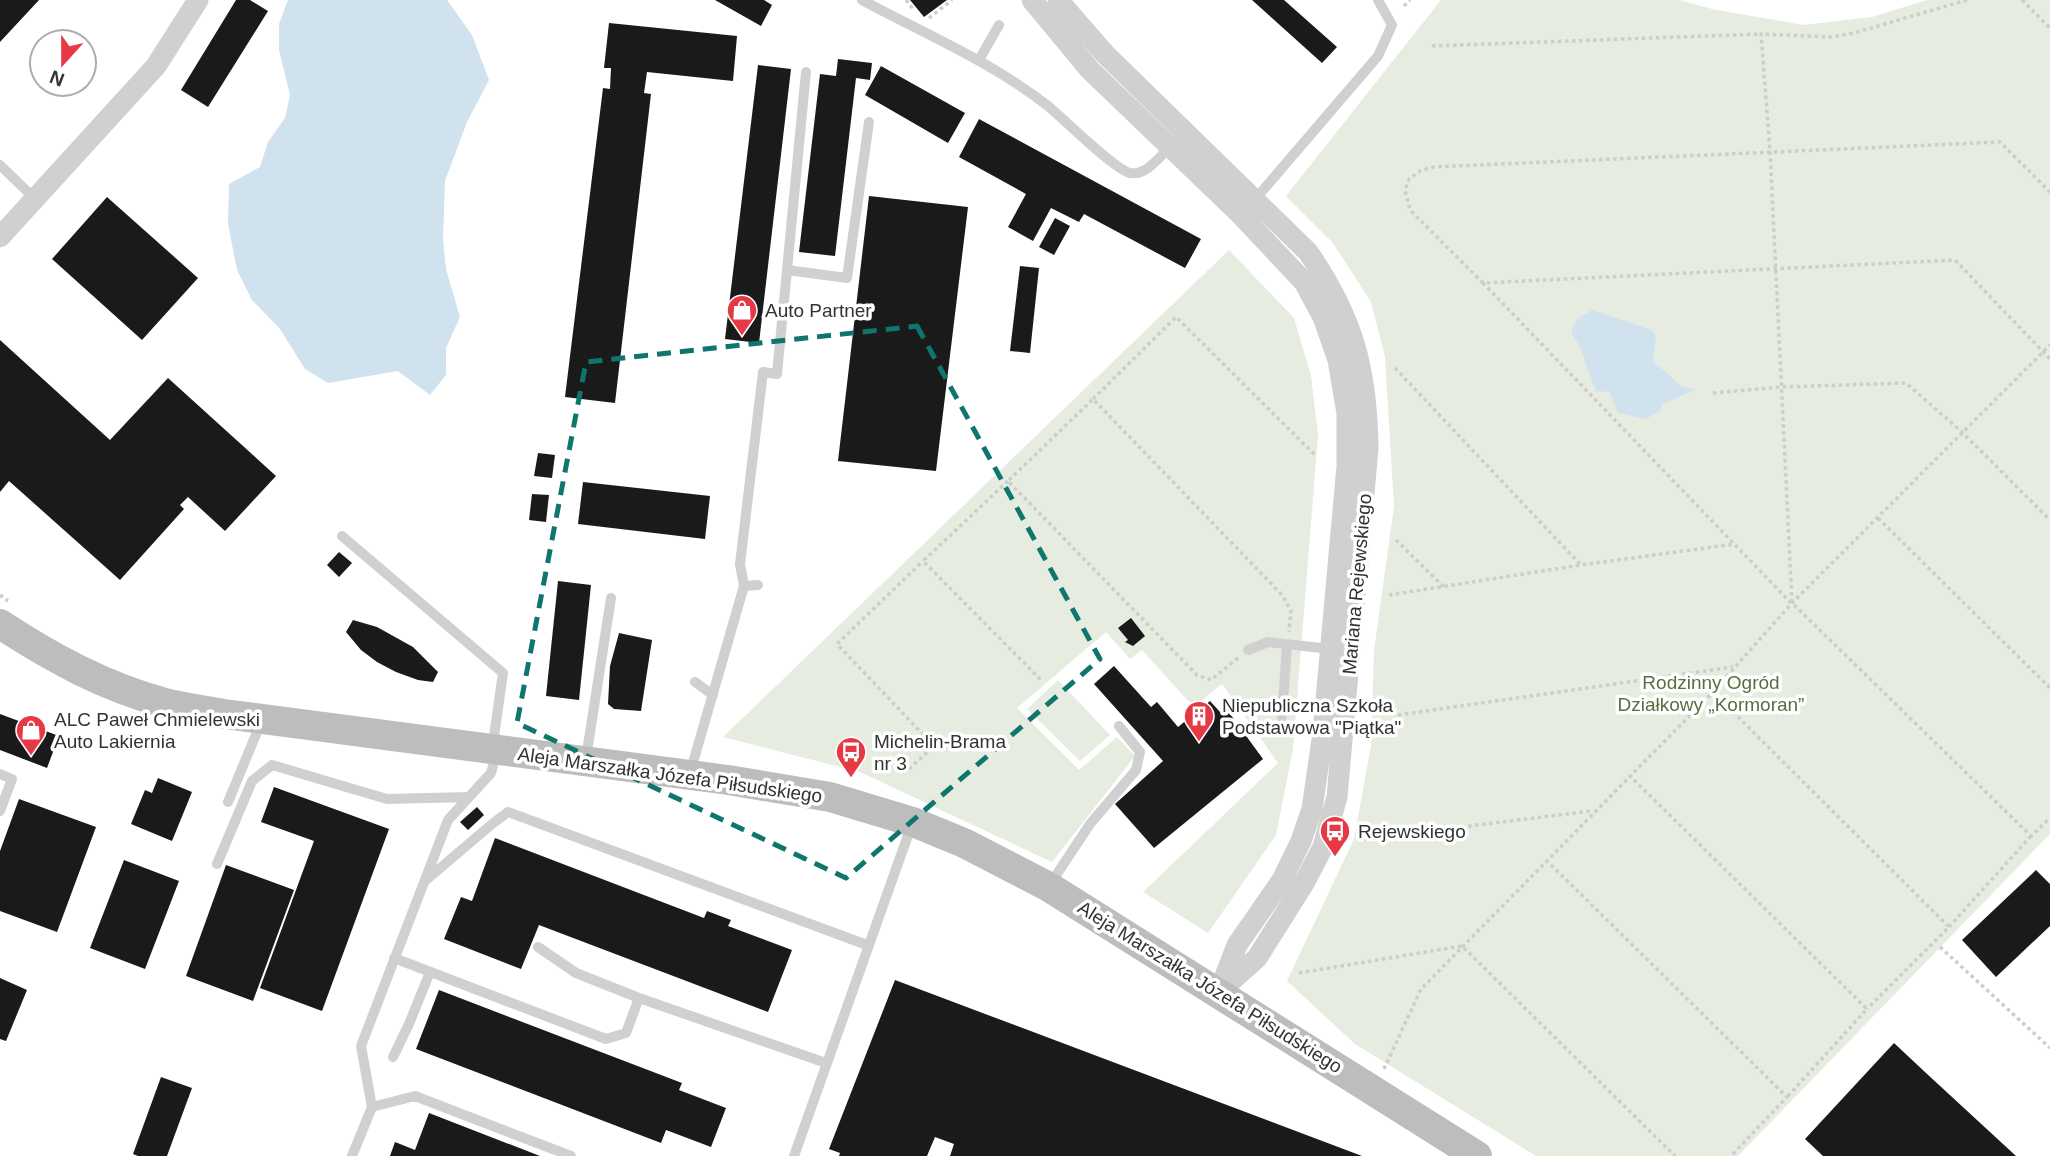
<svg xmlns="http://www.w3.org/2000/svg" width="2050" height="1156" font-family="Arial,sans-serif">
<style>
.green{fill:#e6ecdf}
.water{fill:#cfe2ee}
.building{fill:#1a1a1a}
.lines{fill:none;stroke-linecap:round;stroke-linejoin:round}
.path{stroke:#cdcdcd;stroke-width:3.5;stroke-dasharray:3.5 3.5;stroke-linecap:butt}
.lane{stroke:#d0d0d0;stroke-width:10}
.street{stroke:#d0d0d0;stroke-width:21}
.secondary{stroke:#bdbdbd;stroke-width:30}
.marked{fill:none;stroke:#0f766e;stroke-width:5;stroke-dasharray:14 9;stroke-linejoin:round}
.labels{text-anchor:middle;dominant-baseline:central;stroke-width:7;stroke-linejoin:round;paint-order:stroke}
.poi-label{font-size:19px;fill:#333;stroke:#fff;text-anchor:start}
.street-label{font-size:19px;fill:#333;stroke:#fff}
.park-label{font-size:19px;fill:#56703f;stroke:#fff}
</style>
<rect width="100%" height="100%" fill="#fff"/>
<path class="green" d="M1441,0H1679L1712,9L1803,25L1872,17L1927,0H2050V834L1738,1156H1536L1355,1044L1287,981L1354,839L1371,746L1374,651L1394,506L1385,357L1371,302L1333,243L1286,196Z
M1229,250L1294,318L1311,376L1318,435L1293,749L1276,835L1208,933L1143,892L1278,763L1222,684L1199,703L1189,702L1142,650L1130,659L1106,632L1017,708L1079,770L1117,737L1135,756L1052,862L860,772L723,737Z
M1058,680L1110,735L1080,761L1027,709Z"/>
<path class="water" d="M288,0H447L472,35L489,80L467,122L445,181L443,239L446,269L460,317L446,348V375L430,395L398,371L328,383L305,369L280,329L252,300L237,270L228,224L229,184L260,167L268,142L285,118L290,95L279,50V24Z
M1592,310L1652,330L1656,337L1653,361L1681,386L1695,390L1662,404L1660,411L1646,419L1618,413L1610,392L1596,391L1579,345L1571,333L1577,319Z"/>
<path class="building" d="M0,0H39L0,42Z
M236,0H250L268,11L208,107L181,90Z
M715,0H764L772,5L761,26Z
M910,0H947L924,17Z
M1252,0H1284L1337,47L1322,63Z
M609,23L737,36L733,81L647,72L644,93L651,94L615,403L565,397L603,88L610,89L611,68H604Z
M838,59L872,63L870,80L856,78L835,256L799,252L820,74L836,76Z
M758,65L791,69L759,343L725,339Z
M881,66L965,113L948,143L865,95Z
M979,119L1201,239L1185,268L1084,214L1079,222L1051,208L1033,241L1008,227L1026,194L959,157Z
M869,196L968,207L936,471L838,461Z
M107,197L198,278L142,340L52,259Z
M1055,218L1070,226L1054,255L1039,247Z
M1020,266L1039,268L1030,353L1010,351Z
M0,340L110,440L168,378L276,476L225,531L188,497L180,505L184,509L120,580L9,481L0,492Z
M538,453L555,455L552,478L534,476Z
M583,482L710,496L705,539L578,524Z
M532,494L549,495L546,522L529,520Z
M339,552L352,563L339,577L327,565Z
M558,581L591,585L579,700L546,696Z
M1131,618L1145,636L1133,646L1125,642L1128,640L1118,628Z
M353,620L377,627L413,647L438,672L433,682L418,680L396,672L377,662L361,650L346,632Z
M619,633L652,640L641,711L614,709L608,704L610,666Z
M1114,666L1151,707L1157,702L1178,727L1210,701L1220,712L1225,707L1263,759L1154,848L1115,804L1163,761L1094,684Z
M0,714L59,736L47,768L0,750Z
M158,778L192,792L172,841L131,824L145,790L152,793Z
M274,787L389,829L322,1011L260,988L314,841L261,822Z
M19,799L96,827L57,932L0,911V851Z
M477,807L484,815L468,830L460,822Z
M495,838L704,918L707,911L731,920L728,926L792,950L768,1012L539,925L521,969L444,939L461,897L472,901Z
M124,860L179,881L145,969L90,948Z
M226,865L294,890L253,1001L186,976Z
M2036,870L2050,884V926L1996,977L1962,940Z
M0,978L27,990L6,1041L0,1039Z
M895,980L1362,1156H950L954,1144L935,1137L927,1156H839L840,1153L829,1149Z
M439,990L682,1083L679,1090L726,1108L711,1147L666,1130L661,1143L416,1049Z
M1894,1043L1926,1073L2016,1156H1823L1805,1139Z
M161,1077L192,1088L167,1156H138L133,1154Z
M429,1113L540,1156H390L395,1142L415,1150Z"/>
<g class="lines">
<path class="path" d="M906,0L913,9
M1967,0L1854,33L1830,37L1761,34L1770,151L1792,603L2031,836L2050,818
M2022,0L2050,28
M1404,6L1410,0
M929,18L952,0
M1432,46L1761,34
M1483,283L1410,210L1405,190L1409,179L1420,171L1433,167L2000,142L2050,192
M1395,368L1581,565
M1713,393L1781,387L1906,383L1962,432L2050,520
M1093,399L1176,317L1315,455
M1008,481L923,561L1042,681
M1878,518L2050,688
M1396,540L1444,587
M0,595L8,601
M1389,595L1581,565L1735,544
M1791,603L1483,283L1955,260L2050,359
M1238,658L1211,680L1197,675L1008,481L1093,399L1283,596L1291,611L1289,632
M1713,692L1949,927L1867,1009
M1398,715L1733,667
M909,769L934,746L837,644L923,561
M1629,775L1867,1009L1787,1097
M1364,839L1591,811
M1546,860L1787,1097L1731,1156
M1949,927L2031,836
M1940,947L2050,1048
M1299,973L1462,946L1675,1156
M1384,1069L1421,989L1713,692L1792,603L2050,345"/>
<path class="lane" d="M862,0C925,34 992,62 1048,106C1064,119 1115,170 1130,173C1146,176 1159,157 1169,148
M979,60L999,25
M0,165L35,199
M1252,203L1378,56L1392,25L1378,0
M787,270L847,278L869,122
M342,536L503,673L494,736L497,751L491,773L448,820L361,1046L372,1107L352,1156
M744,586L758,585
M1248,650L1268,642L1330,649
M695,682L713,695
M1282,717L1287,645
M586,758L611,598
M690,773L744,586L740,564L763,372L777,374L806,72
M0,774L12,779L0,811
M228,802L262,720
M217,864L252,781L272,765L387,799L469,797
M425,881L492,824L508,812L867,945
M1049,886L1090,824L1136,770L1140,752L1119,726
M538,947L576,973L639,998L826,1063
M394,958L606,1039L626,1033L639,998
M393,1057L409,1024L430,972
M372,1107L415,1096L571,1156
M794,1156L912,824"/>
<path class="street" d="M1032,0L1090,70L1241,215L1304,282L1323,317L1338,360L1347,413V466L1323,733L1312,809L1301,841L1282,880L1237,945L1221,987
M1058,0L1105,54L1308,252C1353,317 1367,369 1368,448L1337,797L1323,847L1303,885L1257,958L1219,992
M0,237L156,66L198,0"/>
<path class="secondary" d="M0,624C52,658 105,687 165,703C184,708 204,710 224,714L728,780L830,797L913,822L964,843L1049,887L1477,1156"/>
</g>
<path class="marked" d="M917,326L1100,659L846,878L517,723L586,362Z"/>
<defs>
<g id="shop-pin" transform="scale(1.575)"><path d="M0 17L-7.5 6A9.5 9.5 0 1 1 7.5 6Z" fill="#e63946" stroke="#fff"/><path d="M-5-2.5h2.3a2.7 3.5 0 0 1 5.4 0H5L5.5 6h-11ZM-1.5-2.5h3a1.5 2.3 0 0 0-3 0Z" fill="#fff"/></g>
<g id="building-pin" transform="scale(1.575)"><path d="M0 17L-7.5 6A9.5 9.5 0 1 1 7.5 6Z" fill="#e63946" stroke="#fff"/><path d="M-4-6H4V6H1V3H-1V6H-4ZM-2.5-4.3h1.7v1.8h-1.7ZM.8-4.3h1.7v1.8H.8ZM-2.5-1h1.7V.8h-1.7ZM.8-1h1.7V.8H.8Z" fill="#fff"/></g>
<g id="bus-pin" transform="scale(1.575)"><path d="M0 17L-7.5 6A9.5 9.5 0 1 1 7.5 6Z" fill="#e63946" stroke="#fff"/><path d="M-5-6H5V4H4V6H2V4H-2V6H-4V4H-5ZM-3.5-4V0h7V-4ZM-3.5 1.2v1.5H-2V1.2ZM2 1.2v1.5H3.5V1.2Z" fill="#fff"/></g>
</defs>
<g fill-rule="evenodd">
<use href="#shop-pin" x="742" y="310"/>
<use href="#building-pin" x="1199" y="716"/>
<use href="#shop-pin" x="31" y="730"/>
<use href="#bus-pin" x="851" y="752"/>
<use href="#bus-pin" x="1335" y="831"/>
</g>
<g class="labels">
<g class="poi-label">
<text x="765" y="310">Auto Partner</text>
<text x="1222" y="705">Niepubliczna Szkoła<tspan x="1222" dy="22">Podstawowa "Piątka"</tspan></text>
<text x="54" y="719">ALC Paweł Chmielewski<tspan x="54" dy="22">Auto Lakiernia</tspan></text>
<text x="874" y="741">Michelin-Brama<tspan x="874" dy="22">nr 3</tspan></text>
<text x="1358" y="831">Rejewskiego</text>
</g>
<g class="street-label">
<text transform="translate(1357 584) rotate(-85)">Mariana Rejewskiego</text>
<text transform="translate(670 775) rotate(8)">Aleja Marszałka Józefa Piłsudskiego</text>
<text transform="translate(1210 987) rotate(32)">Aleja Marszałka Józefa Piłsudskiego</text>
</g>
<g class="park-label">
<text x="1711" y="682">Rodzinny Ogród<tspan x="1711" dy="22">Działkowy „Kormoran”</tspan></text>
</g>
</g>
<g transform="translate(63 63) rotate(201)"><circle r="33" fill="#ffffff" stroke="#adadad" stroke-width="2"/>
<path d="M0-5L12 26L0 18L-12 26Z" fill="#e63946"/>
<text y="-10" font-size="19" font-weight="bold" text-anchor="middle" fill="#333333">N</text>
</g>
</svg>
